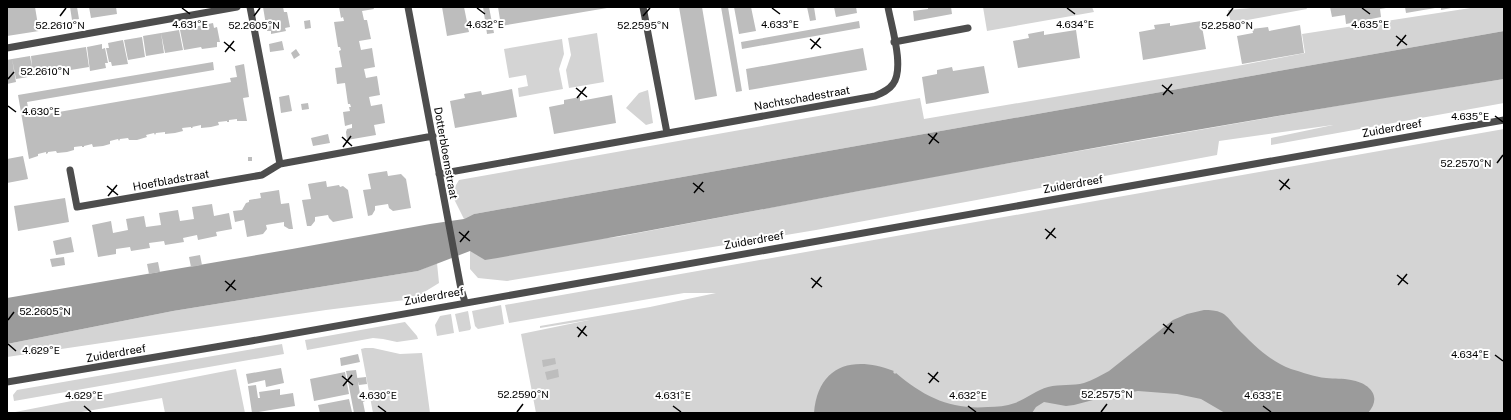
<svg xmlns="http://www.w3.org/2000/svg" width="1511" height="420" font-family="'Public Sans',sans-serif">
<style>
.green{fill:#d4d4d4}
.water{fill:#9b9b9b}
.building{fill:#bdbdbd}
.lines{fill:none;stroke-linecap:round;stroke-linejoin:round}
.minor{stroke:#4d4d4d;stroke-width:7}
.ticks{fill:none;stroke:#000;stroke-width:1.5}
.labels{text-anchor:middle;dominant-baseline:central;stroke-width:4;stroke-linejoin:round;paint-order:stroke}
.street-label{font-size:11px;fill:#000;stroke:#fff}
.ticks-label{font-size:10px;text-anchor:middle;fill:#000;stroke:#fff;stroke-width:4;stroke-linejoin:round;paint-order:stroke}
</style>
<rect width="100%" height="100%" fill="#fff"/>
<path class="green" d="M983,7H1092L1094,12L987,31Z
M1263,7H1306L1307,9L1231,23L1228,10Z
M1477,7H1504V31L474,214L464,219L452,195L453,190L459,180L920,98L924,119L1237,66L1305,53L1302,34Z
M597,33L604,82L569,88L566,70L571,55L568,38Z
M562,39L564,54L559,69L563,89L519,97L518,88L528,86L526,75L509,78L504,49Z
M1504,79V103L1271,145V138L1333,125L1219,141L1217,155L816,230L507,281L478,278L470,269V251L617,237L958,172L1388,97Z
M648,90L653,123L646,125L626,108L639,93Z
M1504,129V413H536L521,334L589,320L540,328V326L650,307L716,293H684L509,323L505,305Z
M437,263L439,283L413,299L326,310L7,357V344L173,311L418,271Z
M501,305L504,324L478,329L475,326L472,311Z
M468,311L471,328L470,330L459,332L455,314Z
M451,314L454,333L437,336L435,325L440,316Z
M405,322L417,336L418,339L397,342L383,339L373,338L307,350L305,340Z
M282,344L284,354L14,401L13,395L17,390Z
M365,348H373L400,354L422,353L430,413H373L361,349Z
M236,369L245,413H165L162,398L76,413H10Z"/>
<path class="water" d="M1504,31V79C1321,108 1138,139 956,173C799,202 642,233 485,260L470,251L418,271L173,311L7,344V298L292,249L430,224L464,219L474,214Z
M1204,310C1210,310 1216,310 1222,313C1228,316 1232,323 1237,328C1253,344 1269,361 1291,369C1302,372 1314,377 1326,378C1334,379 1343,378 1351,380C1369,383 1383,396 1368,413H1225L1201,399L1177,394L1138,391L1112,395L1074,405L1066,406L1044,402L1036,407L1032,413H814C818,365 853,355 894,371L893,372L895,374L896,373C924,397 951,410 988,407C997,407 1006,406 1015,403C1026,399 1037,390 1048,387C1060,384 1073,386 1084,383C1093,380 1101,375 1109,371L1173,320L1187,314Z"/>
<path class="building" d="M15,7H35L39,31L7,36V8Z
M70,7H77L79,19L72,20Z
M89,7H116L117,14L91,18Z
M263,7H283L284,12H287L290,27L285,28L286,31L271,34V31H267Z
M339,7H373L374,9L362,11L364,20H367L371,39L359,41L361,50L372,48L375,67L364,69L366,78L377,76L380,95L369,97L371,106L382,104L385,123L374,125L376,135L347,140L346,132L347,129L352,128V124L345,126L343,112L350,111L349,107H351L350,104H348L345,83L337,84L335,68L342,67L339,51L341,50L340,47H338L334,22L344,21L343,17L341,18Z
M442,7H464L469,32L447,36Z
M483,7H489L494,33L487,34Z
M498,7H607V8L501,26Z
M679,7H702L717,96L695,100Z
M721,7H728L742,91L736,92Z
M734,7H751L756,31L739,34Z
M807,7H814L816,20L810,21Z
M834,7H856L857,13L836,17Z
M928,7H951L952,14L914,21L913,11L928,9Z
M1330,7H1386V8L1380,9L1381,17L1346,24L1345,15L1332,17Z
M1405,7H1435V8L1406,13Z
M1441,7H1450L1451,8L1441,10Z
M310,20L311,28L305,29L304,21Z
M859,21L860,28L742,49L741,42Z
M1201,21L1206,49L1143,60L1139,32L1155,29L1154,25L1170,23V26Z
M213,23L214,28L217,27L220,42H217V47L202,49L201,47L184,50L180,30Z
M1300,25L1304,53L1242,64L1237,36L1253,33L1252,29L1268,27L1269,31Z
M179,30L183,50L165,53L161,33Z
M1076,30L1080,58L1018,68L1013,41L1029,38L1028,34L1044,31V35Z
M161,33L164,53L146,56L143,36Z
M142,37L145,57L128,60L124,40Z
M123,40L128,64L112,66L111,62H109L106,48H109L108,43Z
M282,41L284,50L270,52L269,44Z
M102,44V49L105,48L108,63H105L106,68L90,71L87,47Z
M86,47L89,67L16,79L12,59L30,56L32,67L31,56Z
M863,48L867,70L749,90L746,69Z
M296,49L300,55L294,59L291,53Z
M12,59L16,82L7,84V60Z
M213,62L214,70L27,102L30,117L231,82L230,78L237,77L235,66L244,64L249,97L243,98L247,121H237V119L229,120V122H227V121L218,122L219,125L211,127L201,128V125L192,127L193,128H191V127L182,128L183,131L175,133L165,134V132L156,133L155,135L154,133L146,135L147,137L137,140H129L128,138L120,139L119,141L118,139L110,141V144L103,146L93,147L92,144L84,146V147H82V146L74,147V150L67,152L57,153L56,151L48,152V153L46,154V152L38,154V156L29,159L18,95Z
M984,66L989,93L926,104L922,77L937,74V70L952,67L953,71Z
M512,89L517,117L455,128L450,101L465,98L464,94L481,91L482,95Z
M289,95L292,111L281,113L279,97Z
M612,95L616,123L554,134L549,107L564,104V100L580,97V101Z
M308,103L309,109L302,110L301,104Z
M328,134L330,143L313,146L311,138Z
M23,156L28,179L7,183V159Z
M248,157H252V161H248Z
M387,171L388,176L401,174L406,179L411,208L393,211L389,208L388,204L375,206V210L372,215L368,216L363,190L371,189L368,174Z
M326,181L327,187L339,185L340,187L343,186L348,190L353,218L333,222L329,218L328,215L315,217V221L311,226H307L302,200L311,199L308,184Z
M279,190L281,204L289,203L293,229H289L284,226V222L266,225L267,229L263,234L247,237L244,220L235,222L233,211L242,210L246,203L249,202V200L261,198L260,193Z
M65,198L69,222L18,231L14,206Z
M212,204L214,216L229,213L232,229L216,232L217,236L198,240L197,235L183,238L184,242L165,245L164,241L149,243L150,248L131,251L130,247L116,249V254L98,257L92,225L111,221L113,233L128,230L126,219L144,216L146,227L161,225L159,213L178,210L180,221L194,219L192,207Z
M71,237L74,252L56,255L53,241Z
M200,255L202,265L191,267L189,257Z
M64,257L65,265L52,267L50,259Z
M158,262L160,272L149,274L147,264Z
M358,354L360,362L341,366L340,358Z
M555,358L556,364L543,367L542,360Z
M281,368L284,383L266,387L265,380L248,384L246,374Z
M558,369L559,377L547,380L545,372Z
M356,370L360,394L363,393L365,401L363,402L365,412L361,413H354L346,371Z
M345,372L349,394L314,401L310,379Z
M366,377L367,384L359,385L357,378Z
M256,385L258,398H260L259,392L280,389V395L293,393L295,406L252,413L248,386Z
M349,399L352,412L320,413L318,405Z"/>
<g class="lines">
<path class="minor" d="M250,7L280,164
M408,7L461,289L465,302
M643,7L667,133
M894,42L968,28
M7,48L237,7
M70,170L77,207L262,175L280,164L433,136
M439,174L875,96C882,93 889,90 893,84C905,68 891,25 888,7
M7,382L251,341L1504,120"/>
</g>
<path class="ticks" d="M182,8L190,14M477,8L485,14M772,8L780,14M1067,8L1075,14M1362,8L1370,14M60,16L66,8M254,16L260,8M643,16L650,8M1227,16L1233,8M1396,36L1407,45M810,39L821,48M224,42L235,51M1397,46L1406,35M811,49L820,38M225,52L234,41M8,79L14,72M1162,85L1173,94M576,88L587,97M1163,95L1172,84M577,98L586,87M8,106L16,112M1495,116L1503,122M928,134L939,143M342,137L352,146M929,144L937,133M343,147L351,136M1497,163L1503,155M1279,180L1290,189M693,183L704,192M107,186L118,195M1280,190L1289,179M694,193L703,182M108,196L117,185M1045,229L1056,238M459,232L470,241M1046,239L1055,228M460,242L469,231M1397,275L1408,284M811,278L822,287M225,281L236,290M1398,285L1407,274M812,288L821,277M226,291L235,280M8,320L14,312M1163,324L1174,333M577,327L587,336M1164,334L1172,323M578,337L586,326M8,344L16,351M1495,355L1503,361M928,373L939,382M342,376L353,385M929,383L938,372M343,386L352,375M84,406L91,412M378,406L386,412M673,406L681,412M968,406L976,412M1263,406L1271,412M517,412L523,404M1101,412L1107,404"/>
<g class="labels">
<g class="street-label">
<text transform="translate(802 98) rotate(-10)">Nachtschadestraat</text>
<text transform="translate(1392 128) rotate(-10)">Zuiderdreef</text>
<text transform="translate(446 153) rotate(80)">Dotterbloemstraat</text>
<text transform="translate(171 180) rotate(-10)">Hoefbladstraat</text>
<text transform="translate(1073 184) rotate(-10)">Zuiderdreef</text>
<text transform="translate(754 240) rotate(-10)">Zuiderdreef</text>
<text transform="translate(434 296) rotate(-10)">Zuiderdreef</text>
<text transform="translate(116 353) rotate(-10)">Zuiderdreef</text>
</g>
</g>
<g class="ticks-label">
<text x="190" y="28">4.631°E</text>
<text x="485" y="28">4.632°E</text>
<text x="780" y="28">4.633°E</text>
<text x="1075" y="28">4.634°E</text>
<text x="1370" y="28">4.635°E</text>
<text x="60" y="29">52.2610°N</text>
<text x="254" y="29">52.2605°N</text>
<text x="643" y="29">52.2595°N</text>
<text x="1227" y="29">52.2580°N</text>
<text x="45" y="75">52.2610°N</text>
<text x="41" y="115">4.630°E</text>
<text x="1470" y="120">4.635°E</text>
<text x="1466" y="167">52.2570°N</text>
<text x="45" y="315">52.2605°N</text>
<text x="41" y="354">4.629°E</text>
<text x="1470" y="358">4.634°E</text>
<text x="523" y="398">52.2590°N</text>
<text x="1107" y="398">52.2575°N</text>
<text x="84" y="399">4.629°E</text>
<text x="378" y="399">4.630°E</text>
<text x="673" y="399">4.631°E</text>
<text x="968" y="399">4.632°E</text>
<text x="1263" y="399">4.633°E</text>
</g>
<rect width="1511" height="420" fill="none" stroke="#000000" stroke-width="16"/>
</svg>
